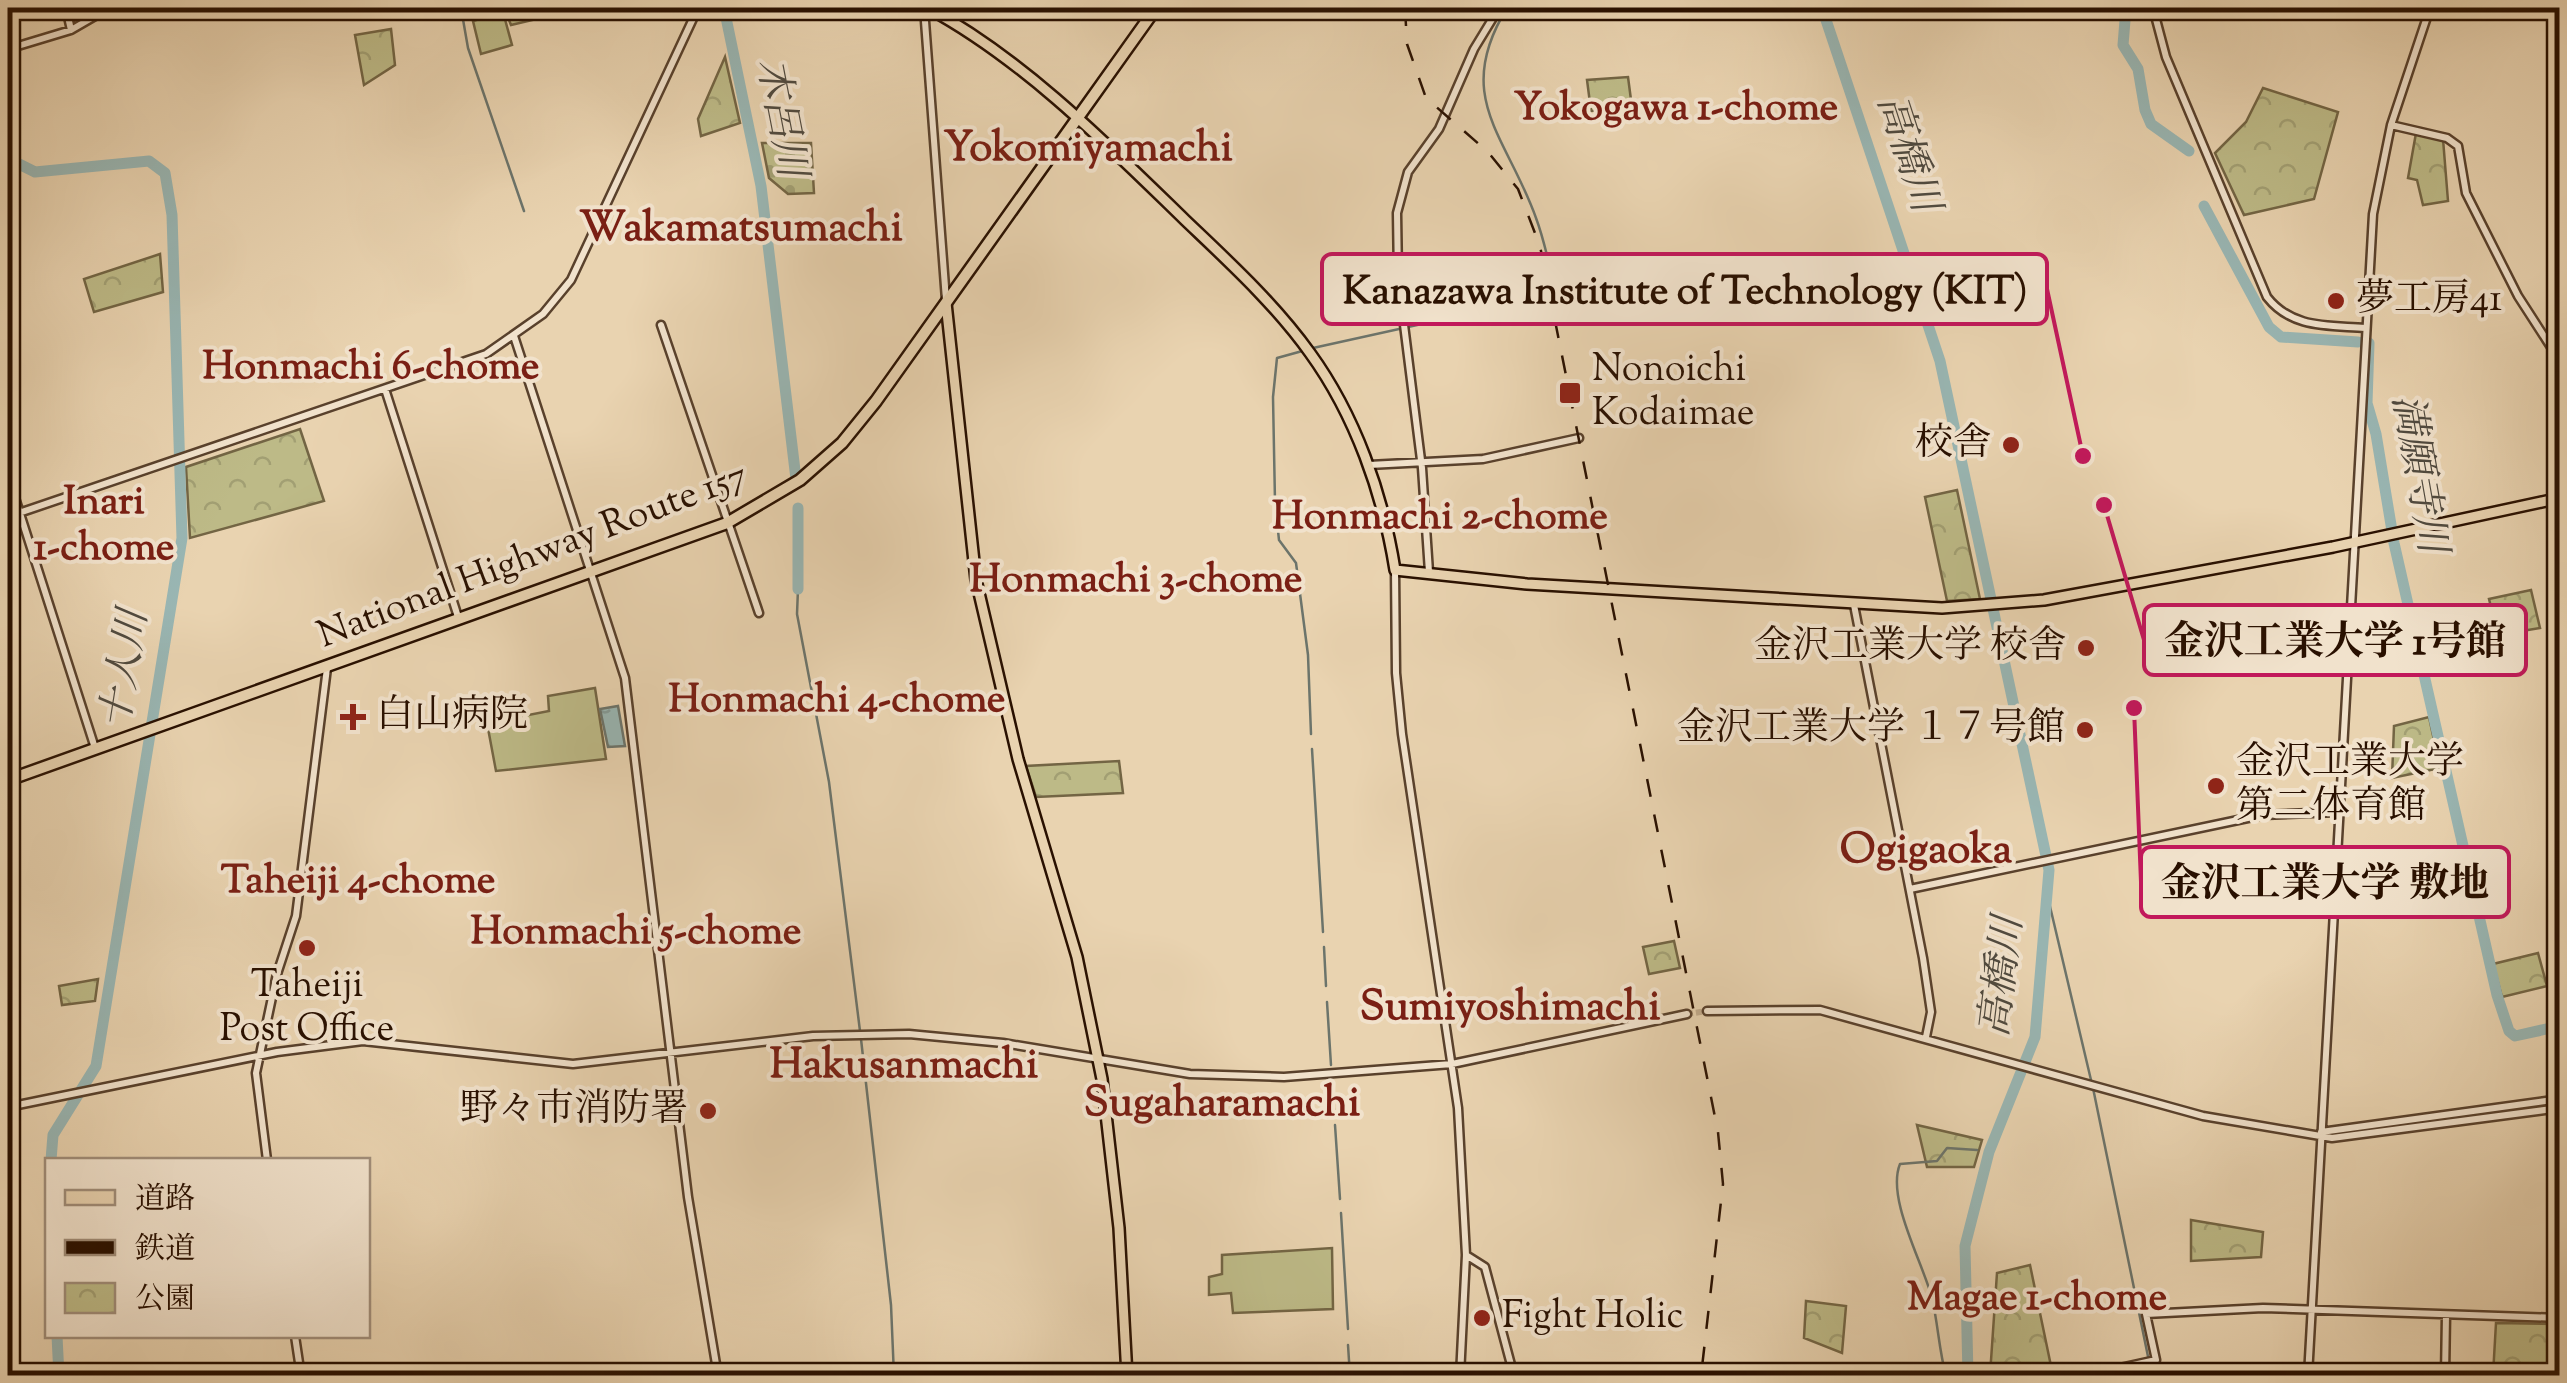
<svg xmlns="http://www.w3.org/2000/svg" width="2567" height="1383" font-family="'Sorts Mill Goudy','Noto Serif JP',serif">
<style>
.cemetery{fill:url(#cemetery-stones);stroke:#736544;stroke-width:2.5}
.park{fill:url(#park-crowns);stroke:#736544;stroke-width:2.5}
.pitch{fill:#bdba87;stroke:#736544;stroke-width:2.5}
.water{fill:url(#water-ripples);stroke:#6c746b;stroke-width:2.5}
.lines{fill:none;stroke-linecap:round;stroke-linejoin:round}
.stream{stroke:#6c746b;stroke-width:2.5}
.river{stroke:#99b6b3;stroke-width:11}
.minor-tunnel{stroke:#c3ac8d;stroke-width:6;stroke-dasharray:6 3;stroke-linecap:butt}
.minor-casing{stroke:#59412c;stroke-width:11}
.major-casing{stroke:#291000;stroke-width:14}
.highway-casing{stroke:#291000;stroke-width:15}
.minor{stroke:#f1e2cc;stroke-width:6}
.major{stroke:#e9d3b0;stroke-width:9}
.highway{stroke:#e9d3b0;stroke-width:10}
.rail{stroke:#291000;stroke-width:2.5;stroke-dasharray:18 18;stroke-linecap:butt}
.poi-dot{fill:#8f2418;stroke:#f1e2cc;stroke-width:4}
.labels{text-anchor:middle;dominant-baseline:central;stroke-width:8;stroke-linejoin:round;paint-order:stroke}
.poi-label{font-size:38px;fill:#291000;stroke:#f1e2cc;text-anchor:start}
.street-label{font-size:38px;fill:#291000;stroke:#f1e2cc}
.neighbourhood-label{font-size:40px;font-weight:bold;fill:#7a1f14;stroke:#f1e2cc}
.water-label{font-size:40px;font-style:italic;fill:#504a3f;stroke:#f1e2cc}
.quarter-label{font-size:42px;font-weight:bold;fill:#7a1f14;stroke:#f1e2cc}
.leader{fill:none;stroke:#c2185b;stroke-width:4}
.callout-dot{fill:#c2185b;stroke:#f1e2cc;stroke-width:4}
.callout{fill:#f1e2cc;stroke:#c2185b;stroke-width:4}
.callout-label{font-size:40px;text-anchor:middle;font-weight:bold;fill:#291000}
</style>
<defs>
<pattern id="cemetery-stones" width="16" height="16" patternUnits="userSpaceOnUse" patternTransform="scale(2.5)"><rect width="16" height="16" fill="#bdba87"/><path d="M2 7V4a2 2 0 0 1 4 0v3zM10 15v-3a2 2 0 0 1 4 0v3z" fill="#a29f73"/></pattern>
<pattern id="park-crowns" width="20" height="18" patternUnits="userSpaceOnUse" patternTransform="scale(2.5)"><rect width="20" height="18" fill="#bdba87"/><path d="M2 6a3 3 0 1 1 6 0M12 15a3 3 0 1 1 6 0" fill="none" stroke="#a29f73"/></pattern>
<pattern id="water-ripples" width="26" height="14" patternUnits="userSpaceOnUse" patternTransform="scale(2.5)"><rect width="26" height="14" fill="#99b6b3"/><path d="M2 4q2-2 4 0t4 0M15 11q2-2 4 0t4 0" fill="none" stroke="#849b98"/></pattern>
</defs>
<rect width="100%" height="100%" fill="#e9d3b0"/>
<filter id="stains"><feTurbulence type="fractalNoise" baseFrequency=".002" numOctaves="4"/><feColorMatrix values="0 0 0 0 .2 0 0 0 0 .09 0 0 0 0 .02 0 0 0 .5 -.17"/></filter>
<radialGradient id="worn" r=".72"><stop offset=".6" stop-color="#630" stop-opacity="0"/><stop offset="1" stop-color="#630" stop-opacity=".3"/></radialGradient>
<path class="cemetery" d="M762,143H811L814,193L788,194L769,178Z"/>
<path class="park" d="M391,29L395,65L364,85L355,35Z
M725,57L740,123L701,136L698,119Z
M1628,77L1633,115L1610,118L1606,110L1591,111L1587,80Z
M2263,88L2338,112L2314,199L2244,215L2215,153L2246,122Z
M2416,133L2443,139L2448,201L2423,205L2417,180L2408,178Z
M160,254L163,292L94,312L84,279Z
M300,429L324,501L190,538L186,467Z
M1957,490L1980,599L1947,601L1925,497Z
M2531,590L2540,628L2498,635L2489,599Z
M2429,717L2440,768L2392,778L2394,726Z
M1119,761L1123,793L1036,797L1026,766Z
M1674,941L1680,968L1649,974L1643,947Z
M2538,953L2547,986L2502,997L2493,964Z
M98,979L95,1001L62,1005L59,986Z
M1917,1125L1982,1140L1974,1167H1927Z
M2191,1220L2263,1232L2261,1257L2191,1261Z
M2030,1265L2051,1366L2040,1375H1990L1997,1273Z
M1806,1301L1846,1306L1842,1353L1804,1338Z
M2496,1323L2559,1324V1375H2493Z"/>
<path class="pitch" d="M504,8H561L558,14L511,25Z
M503,12L512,45L481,54L473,21Z
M595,688L606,759L496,771L487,723L549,711L548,696Z
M1332,1248L1333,1309L1233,1313L1231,1293L1209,1295V1277L1222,1274V1255Z"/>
<path class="water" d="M618,706L625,746L608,747L600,709Z"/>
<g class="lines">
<path class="stream" d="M461,8L468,48L524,211
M1507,8C1452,97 1507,136 1536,218C1545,242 1550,268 1556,294L1551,296
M1313,348L1549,296
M1306,350L1277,358L1273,397L1275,502L1279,540L1296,563L1308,655L1311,734
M798,589L797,614L829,782L860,1031
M1312,749L1323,932
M2048,898L2091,1080
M1324,947L1326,986
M1327,1002L1331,1065
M861,1039L891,1305L894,1376
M1332,1083L1334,1111
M2093,1088L2152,1376
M1335,1125L1340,1199
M1341,1213L1348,1329
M1348,1345L1350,1376
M1946,1376C1939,1350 1938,1324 1932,1298C1923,1263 1886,1198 1900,1164L1937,1161L1947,1148L1977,1150"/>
<path class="river" d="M724,8L761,186L796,479
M1822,8L1940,361L2049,870L2035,1037L1989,1152L1965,1246L1968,1376
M2126,8L2123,45L2138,69L2145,110L2151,124L2189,151
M8,144L13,161L35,172L149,161L165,173L172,215L182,538L96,1066L53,1135L51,1160
M2204,206L2269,327L2281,337L2358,342
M2369,343L2367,403L2376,434L2394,543L2497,995L2509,1031L2515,1036L2560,1026
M798,508V589
M57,1336L59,1376"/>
<path class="minor-tunnel" d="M1687,1014L1707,1011"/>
<g class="minor-casing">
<path id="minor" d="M66,8L71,30
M924,8L946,300
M2153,8L2166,57L2267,297C2292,329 2328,325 2365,328
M8,49L71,30L109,8
M2391,125L2447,138L2458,146L2466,193L2518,296L2560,361
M661,325L759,613
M514,336L625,678L688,1197L718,1376
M385,389L459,620
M1369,465L1483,459L1579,438
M8,476L95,748
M19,513L486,354L543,314L571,280L698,8
M1395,570L1396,673L1402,734L1458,1108L1466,1255L1460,1376
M1429,572L1422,468L1398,277L1397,213L1408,172L1439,129L1474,49L1499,8
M1854,605L1923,958L1931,1012L1926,1037
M1910,889L2262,815L2339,812
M1707,1011L1820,1010L2203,1116L2332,1138L2560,1108
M8,1107L277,1052L363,1041L573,1064L813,1036L909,1034L1003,1043L1190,1074L1284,1077L1452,1064L1687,1014
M2321,1132L2560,1099
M267,1160L256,1073L277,974L296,916L327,668
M1466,1255L1485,1267L1514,1376
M295,1336L301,1376
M2083,1376L2156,1360L2146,1314L2263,1308L2560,1318
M2308,1376L2373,214L2391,125L2430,8
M2445,1376L2446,1315"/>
</g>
<g class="major-casing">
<path id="major" d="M928,8C1024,60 1107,144 1185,220C1229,262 1274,303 1310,353C1355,415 1383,494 1395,570L1527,584L1942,608L2044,600L2333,547L2560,498
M946,303L976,580L1018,759L1077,957L1102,1079L1119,1228L1127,1376"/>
</g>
<g class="highway-casing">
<path id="highway" d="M8,780L727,523L800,480L842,443L876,401L1156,8"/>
</g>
<use href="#minor" class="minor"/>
<use href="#major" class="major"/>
<use href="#highway" class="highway"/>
<path class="rail" d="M1405,8L1407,44L1426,98L1488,152L1518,189L1540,246L1718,1132L1723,1184L1701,1376"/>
</g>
<g class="poi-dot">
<circle cx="2336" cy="301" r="10"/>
<rect x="1558" y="381" width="24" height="24" rx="5"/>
<circle cx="2011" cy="445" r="10"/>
<circle cx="2086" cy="648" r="10"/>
<path d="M348 702h10v10h10v10h-10v10h-10v-10h-10v-10h10z"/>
<circle cx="2085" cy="730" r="10"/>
<circle cx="2216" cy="786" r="10"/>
<circle cx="307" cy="948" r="10"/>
<circle cx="708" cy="1111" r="10"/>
<circle cx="1482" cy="1318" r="10"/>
</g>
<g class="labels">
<g class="poi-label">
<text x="2356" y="301">夢工房41</text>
<text x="1592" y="371">Nonoichi<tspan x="1592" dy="44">Kodaimae</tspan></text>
<text x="1991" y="445" text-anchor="end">校舎</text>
<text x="2066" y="648" text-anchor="end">金沢工業大学 校舎</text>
<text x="376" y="717">白山病院</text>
<text x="2065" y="730" text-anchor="end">金沢工業大学 １７号館</text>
<text x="2236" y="764">金沢工業大学<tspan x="2236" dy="44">第二体育館</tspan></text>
<text x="307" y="987" text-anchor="middle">Taheiji<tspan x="307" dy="44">Post Office</tspan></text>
<text x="688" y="1111" text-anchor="end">野々市消防署</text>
<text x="1502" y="1318">Fight Holic</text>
</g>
<g class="street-label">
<text transform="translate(533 557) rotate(-21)">National Highway Route 157</text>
</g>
<g class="neighbourhood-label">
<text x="1676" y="109">Yokogawa 1-chome</text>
<text x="371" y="368">Honmachi 6-chome</text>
<text x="104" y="503">Inari<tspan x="104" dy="46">1-chome</tspan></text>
<text x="1440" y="518">Honmachi 2-chome</text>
<text x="1136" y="581">Honmachi 3-chome</text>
<text x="837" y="701">Honmachi 4-chome</text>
<text x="358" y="882">Taheiji 4-chome</text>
<text x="636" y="933">Honmachi 5-chome</text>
<text x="2037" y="1299">Magae 1-chome</text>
</g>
<g class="water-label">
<text transform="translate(779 118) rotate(79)">木呂川</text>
<text transform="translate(1906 154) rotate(72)">高橋川</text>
<text transform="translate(2417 474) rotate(80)">満願寺川</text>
<text transform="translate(127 670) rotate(-81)">十人川</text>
<text transform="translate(2004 977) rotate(-83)">高橋川</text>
</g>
<g class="quarter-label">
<text x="1088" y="150">Yokomiyamachi</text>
<text x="741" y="230">Wakamatsumachi</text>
<text x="1926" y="852">Ogigaoka</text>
<text x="1510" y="1009">Sumiyoshimachi</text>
<text x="904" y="1067">Hakusanmachi</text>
<text x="1222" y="1105">Sugaharamachi</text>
</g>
</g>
<path class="leader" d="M2083 456L2047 289M2104 505L2144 640M2134 708L2141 882"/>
<g class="callout-dot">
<circle cx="2083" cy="456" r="10"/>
<circle cx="2104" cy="505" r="10"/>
<circle cx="2134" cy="708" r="10"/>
</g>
<g class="callout">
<rect x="1322" y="254" width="725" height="70" rx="10"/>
<rect x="2144" y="605" width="382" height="70" rx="10"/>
<rect x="2141" y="847" width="368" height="70" rx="10"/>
</g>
<g class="callout-label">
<text x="1685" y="303">Kanazawa Institute of Technology (KIT)</text>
<text x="2335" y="654">金沢工業大学 1号館</text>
<text x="2325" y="896">金沢工業大学 敷地</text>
</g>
<rect width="2567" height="1383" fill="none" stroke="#e9d3b0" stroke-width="40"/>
<rect x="10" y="10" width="2547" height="1363" fill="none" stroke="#291000" stroke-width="5"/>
<rect x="20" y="20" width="2527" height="1343" fill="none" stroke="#291000" stroke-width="2.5"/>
<rect x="45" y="1158" width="325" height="180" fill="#f1e2cc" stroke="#a18e7a" stroke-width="2.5"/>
<rect x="65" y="1190" width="50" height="15" fill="#e9d3b0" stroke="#a18e7a" stroke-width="2.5"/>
<text x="135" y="1208" font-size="30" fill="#291000">道路</text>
<rect x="65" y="1240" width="50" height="15" fill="#291000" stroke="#a18e7a" stroke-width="2.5"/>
<text x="135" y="1258" font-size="30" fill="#291000">鉄道</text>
<rect x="65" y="1283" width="50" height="30" fill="url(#park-crowns)" stroke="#a18e7a" stroke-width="2.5"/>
<text x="135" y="1308" font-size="30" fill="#291000">公園</text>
<rect width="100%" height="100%" filter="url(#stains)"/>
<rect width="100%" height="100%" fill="url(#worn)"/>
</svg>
